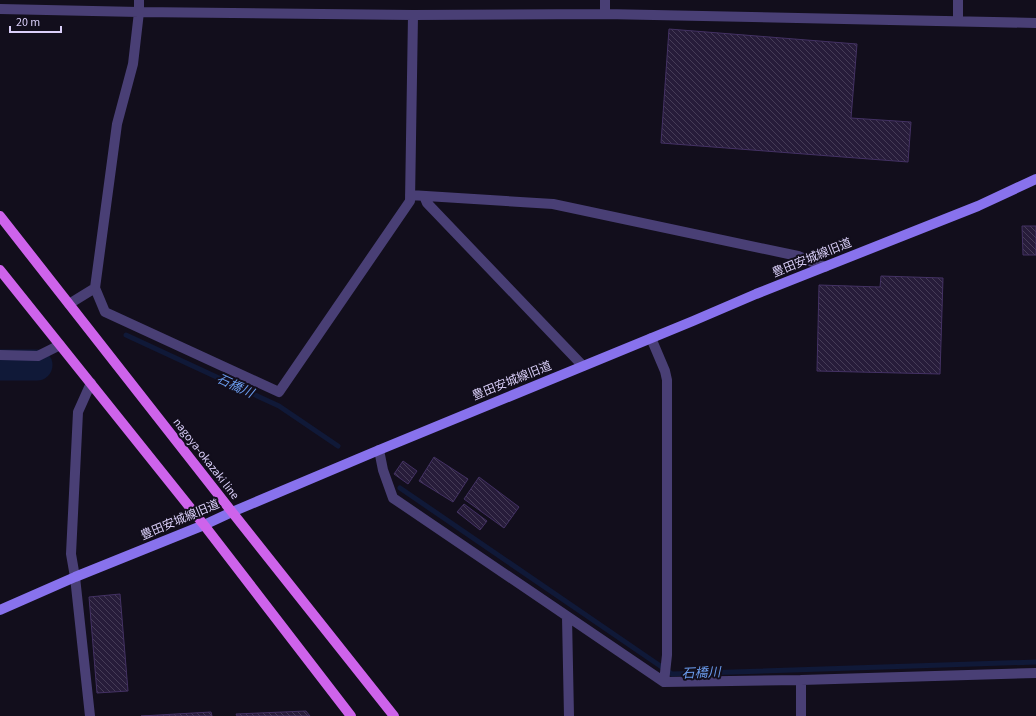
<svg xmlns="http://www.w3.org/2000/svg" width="1036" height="716" font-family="'Source Sans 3','Noto Sans JP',sans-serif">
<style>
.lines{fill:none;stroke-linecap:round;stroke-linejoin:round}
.stream{stroke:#101938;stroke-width:5}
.river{stroke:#101938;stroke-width:31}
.building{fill:url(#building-back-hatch);stroke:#433163}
.street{stroke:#493f75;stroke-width:10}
.secondary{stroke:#8872ed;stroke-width:10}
.primary{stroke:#ce63eb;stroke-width:10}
.labels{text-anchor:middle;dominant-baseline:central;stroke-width:4;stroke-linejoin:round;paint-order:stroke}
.street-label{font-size:12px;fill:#dacff9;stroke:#120e1c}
.water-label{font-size:13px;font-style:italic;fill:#6a9bec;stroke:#120e1c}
</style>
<defs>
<pattern id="building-back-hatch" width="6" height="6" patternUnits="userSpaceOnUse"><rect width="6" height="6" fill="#271c3a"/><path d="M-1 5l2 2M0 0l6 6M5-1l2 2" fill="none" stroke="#463c57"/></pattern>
</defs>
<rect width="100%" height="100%" fill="#120e1c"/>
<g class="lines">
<path class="stream" d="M126,335L279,406L338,446
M400,488L672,674L1036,662"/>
<path class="river" d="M0,365H37"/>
</g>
<path class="building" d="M669,29L857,44L851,118L911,122L908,162L661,143Z
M1022,226H1036V255H1023Z
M881,276L943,278L940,374L817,371L819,285L880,287Z
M434,457L468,479L453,502L419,481Z
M403,461L417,471L408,484L394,474Z
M479,477L519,507L504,528L464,499Z
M464,504L487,521L480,530L457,512Z
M120,594L128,691L97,693L89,597Z
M306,711L310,716H237L236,714Z
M211,712L212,716H141Z"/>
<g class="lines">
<path class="street" d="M139,0V12L413,15L605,14L1036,23
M0,9L139,12L133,64L117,124L95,288L69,304
M605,14V0
M958,21V0
M410,195L553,204L798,256L825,267
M424,196L427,203L583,366
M95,288L105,312L279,392L410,201L413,15
M651,338L665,371L667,380V655L664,682
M0,355L38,356L60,345
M379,450L383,470L393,498L664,682L801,680V716
M567,617L569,716
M801,680L1036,673
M90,716L75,577L71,554L78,412L91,383"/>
<path class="secondary" d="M0,610L75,577L204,525L232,512L379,450L693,321L756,294L978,206L1036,179"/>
<path class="primary" d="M0,216L232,512L394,716
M0,270L204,525L351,716"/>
</g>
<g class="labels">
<g class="street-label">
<text transform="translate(812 258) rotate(-22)">豊田安城線旧道</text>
<text transform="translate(512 381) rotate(-22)">豊田安城線旧道</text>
<text transform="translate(206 459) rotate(52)">nagoya-okazaki line</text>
<text transform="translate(180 520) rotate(-23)">豊田安城線旧道</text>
</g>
<g class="water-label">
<text transform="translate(235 386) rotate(25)">石橋川</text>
<text transform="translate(701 673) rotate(-2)">石橋川</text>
</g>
</g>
<path d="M10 26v6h51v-6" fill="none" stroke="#dacff9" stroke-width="2"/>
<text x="16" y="26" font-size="12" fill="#dacff9" stroke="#120e1c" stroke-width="3" paint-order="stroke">20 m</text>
</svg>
